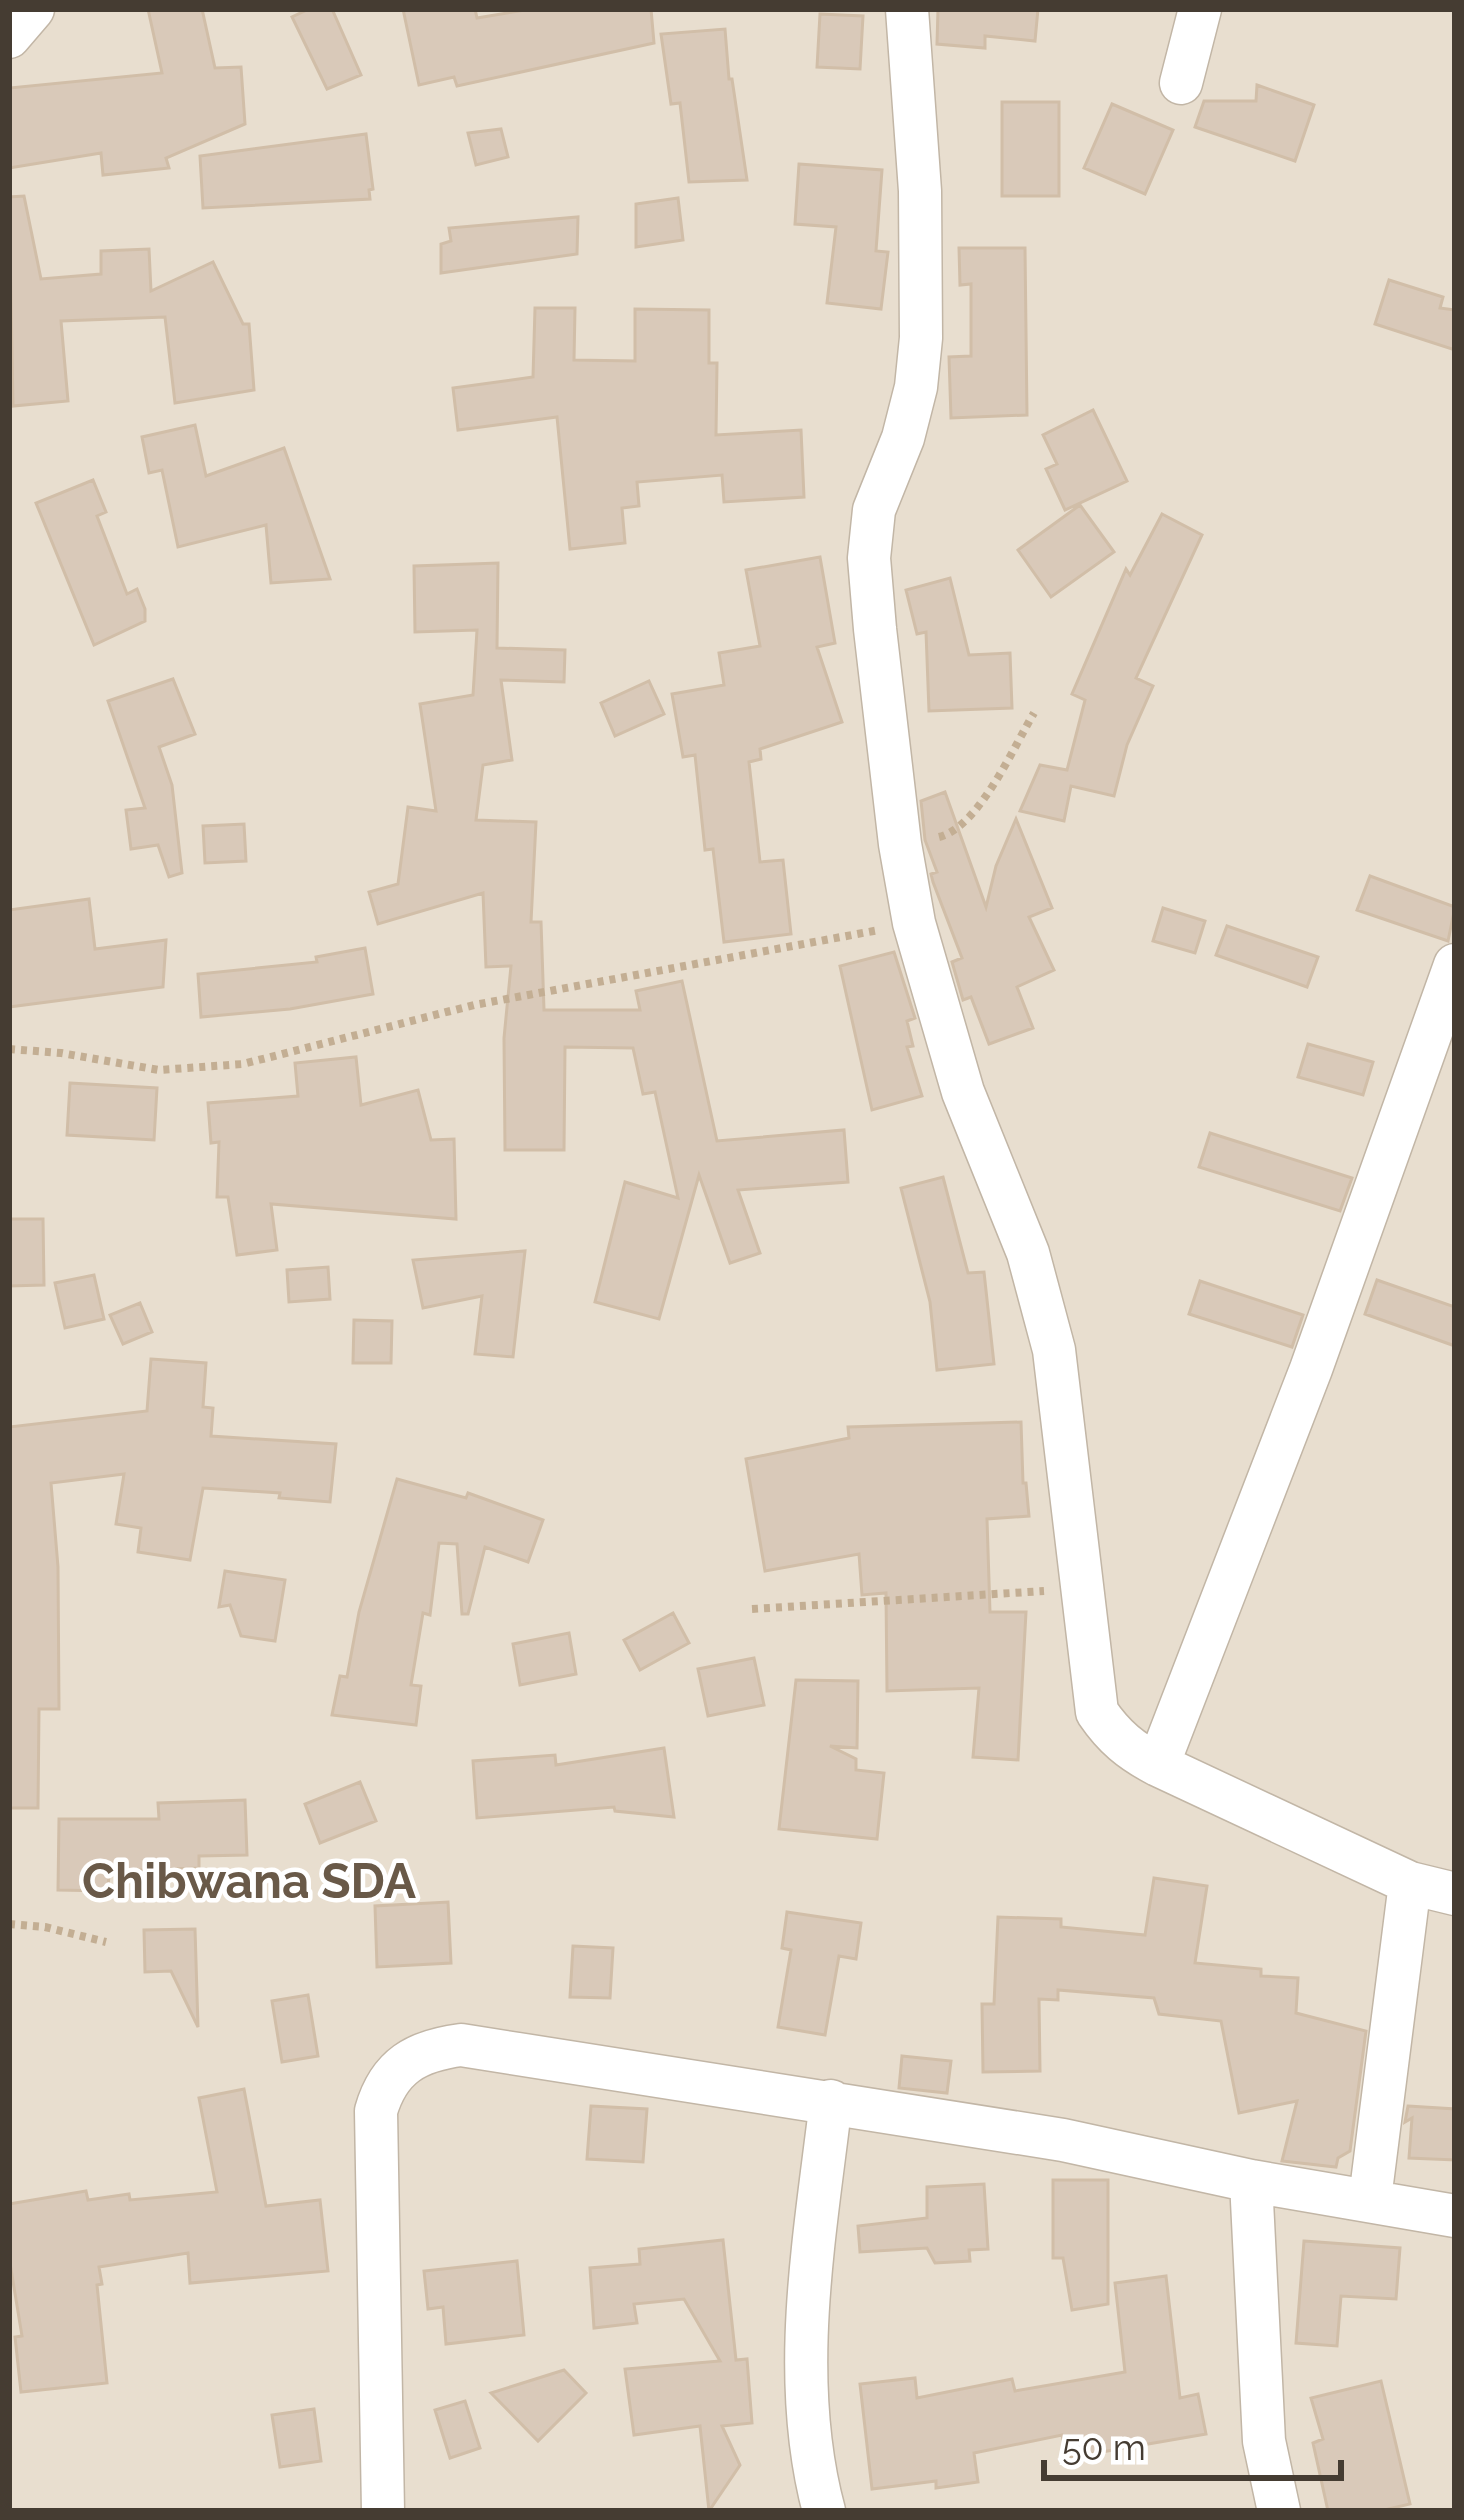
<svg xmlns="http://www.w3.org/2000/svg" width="1464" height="2520" font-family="Raleway,sans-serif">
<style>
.residential{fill:#e8decf}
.building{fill:#d9c9b9;stroke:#d1bea8;stroke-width:3}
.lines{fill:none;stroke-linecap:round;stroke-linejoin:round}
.minor-casing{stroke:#c2b6a6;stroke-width:45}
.path{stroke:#c3ae93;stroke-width:8;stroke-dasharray:6 6;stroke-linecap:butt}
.minor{stroke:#fff;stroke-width:42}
.labels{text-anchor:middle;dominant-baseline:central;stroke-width:9;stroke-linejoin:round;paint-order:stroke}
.quarter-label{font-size:48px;font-weight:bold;fill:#695948;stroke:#fff}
</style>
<rect width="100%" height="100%" fill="#f3ece2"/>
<path class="residential" d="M9,9H1455V2511H9Z"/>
<path class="building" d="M148,9H202L215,68L241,67L245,124L166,158L169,168L103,175L101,153L9,168V88L162,73Z
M309,9H332L361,75L327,89L292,17Z
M403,9H475L477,18L531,9H651L654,43L457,86L454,77L419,85Z
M938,9H1038L1035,41L985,36V48L937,44Z
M820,14L863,16L860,69L817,67Z
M725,29L729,79H732L747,180L689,182L680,103L671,104L661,34Z
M1257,85L1314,105L1295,161L1195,127L1204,101H1256Z
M1002,102H1059V196H1002Z
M1112,104L1173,130L1145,194L1084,168Z
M501,129L508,157L476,165L468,133Z
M366,134L373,189L369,190L370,199L203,208L200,156Z
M799,164L882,170L876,251L888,252L881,309L827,303L836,227L795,224Z
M24,196L41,279L101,274V251L149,249L151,291L213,262L243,324H249L254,390L175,403L165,317L61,321L68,401L13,406L9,197Z
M678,198L683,240L636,247V204Z
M578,217L577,254L441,273V244L451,241L449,228Z
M959,248H1025L1027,415L951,418L949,357L971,356V284L960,285Z
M1389,280L1443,297L1440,308L1455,310V350L1375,324Z
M535,308H575L574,360L635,361V309L709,310V363H717L716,435L801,430L804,497L724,502L722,475L637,482L639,506L622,508L625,543L570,549L557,417L458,430L453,388L533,377Z
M1093,410L1127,481L1065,510L1046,469L1057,464L1043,435Z
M195,425L206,476L284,448L330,579L271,583L266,525L178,547L162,470L149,473L142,437Z
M93,480L106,512L97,516L127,594L137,589L145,609V621L94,645L36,503Z
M1080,505L1114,552L1051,597L1018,550Z
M1162,514L1202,535L1136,678L1153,686L1127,745L1114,796L1071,786L1064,821L1020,811L1040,765L1067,770L1085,700L1072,694L1126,569L1130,575Z
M820,557L835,643L817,647L842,722L760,749L761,759L749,762L760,862L783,860L791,934L724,942L713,849L705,850L695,755L683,757L672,694L724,685L719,653L760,646L746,570Z
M498,563L497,648L565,650L564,682L501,680L512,760L483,765L476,820L536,822L531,922H541L544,1010H640L636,991L682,981L717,1141L844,1130L848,1182L738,1190L760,1253L730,1263L699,1175L659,1319L595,1302L625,1182L678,1198L655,1092L643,1094L633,1048L565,1047L564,1150H505L504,1038L511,966L486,967L483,893L378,924L369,892L398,884L408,807L436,811L420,704L473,695L477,630L415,632L414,566Z
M950,578L969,655L1010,653L1012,708L929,711L926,632L917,634L906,590Z
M173,679L195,734L159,747L172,785L182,873L169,877L158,845L131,849L126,810L145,808L108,701Z
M649,681L664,714L615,736L601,703Z
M945,792L986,907L996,866L1016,819L1052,908L1029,917L1054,970L1017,987L1033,1028L989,1044L971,997L963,1000L952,962L962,958L933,882L931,874L937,872L925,840L921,801Z
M244,824L246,861L205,863L203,826Z
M1370,876L1455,907L1448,941L1357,910Z
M89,899L95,949L166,940L163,987L9,1007V910Z
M1163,908L1205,921L1195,953L1153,941Z
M1227,926L1318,957L1307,987L1216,955Z
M365,948L373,994L290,1009L201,1017L198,974L317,962L316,957Z
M894,952L915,1018L907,1021L913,1046L907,1047L922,1096L872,1110L840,966Z
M1308,1044L1373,1062L1363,1095L1298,1077Z
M356,1057L361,1105L418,1090L431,1140L454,1139L456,1219L271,1204L277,1250L237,1255L228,1197H217L219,1142L211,1143L208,1103L298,1096L295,1063Z
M70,1083L157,1088L154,1140L67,1135Z
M1210,1133L1352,1178L1340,1211L1199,1167Z
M943,1177L968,1273L984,1272L994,1364L937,1370L930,1302L901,1188Z
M9,1219H43L44,1285L9,1286Z
M525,1251L513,1357L475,1354L482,1296L423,1308L413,1260Z
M328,1267L330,1299L289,1302L287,1270Z
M94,1275L104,1319L65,1328L55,1283Z
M1377,1280L1455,1307V1346L1365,1314Z
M1200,1281L1303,1315L1292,1347L1189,1314Z
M140,1303L152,1332L123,1344L110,1315Z
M354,1320L392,1321L391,1363H353Z
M151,1359L206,1363L203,1407L213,1408L211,1436L336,1444L330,1502L279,1498L280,1493L203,1488L190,1560L138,1552L141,1528L116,1524L124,1474L51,1483L58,1567L59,1709H39L38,1808H9V1427L147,1411Z
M1021,1422L1023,1483H1026L1029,1516L987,1519L990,1612H1026L1018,1760L973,1757L979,1688L887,1691L886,1593L862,1595L859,1554L765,1571L746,1459L849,1438L848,1427Z
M397,1479L466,1498L468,1493L543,1520L528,1562L485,1547L468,1614H462L457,1544L439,1543L430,1615L423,1613L411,1685L421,1686L416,1725L332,1715L340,1676L347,1677L359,1612Z
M225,1571L285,1580L275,1641L241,1636L230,1605L219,1607Z
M673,1613L689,1643L640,1670L624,1640Z
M569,1633L576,1674L520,1685L513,1644Z
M754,1658L764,1705L708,1716L698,1669Z
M796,1680L858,1681L857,1748L830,1746L856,1759V1770L884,1773L877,1839L779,1829Z
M664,1748L674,1817L615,1811L614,1807L477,1818L473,1761L555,1755L556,1765Z
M360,1782L376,1821L320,1843L305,1804Z
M245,1800L247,1855L199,1856V1868L109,1871L108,1891L58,1890L59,1819H159L158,1803Z
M1154,1878L1207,1886L1195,1963L1261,1969V1976L1298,1978L1296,2013L1366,2031L1350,2151L1338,2158L1336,2167L1282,2161L1297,2101L1239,2113L1221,2021L1159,2014L1154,1998L1058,1990V2000L1039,1999L1040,2071L983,2072L982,2004H994L998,1917L1061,1919V1927L1145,1935Z
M448,1902L451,1963L377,1967L375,1906Z
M787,1912L861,1923L856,1959L839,1956L825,2035L778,2027L791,1950L782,1948Z
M195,1929L198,2027L171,1971L145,1972L144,1930Z
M573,1946L613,1948L610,1998L570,1997Z
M308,1995L318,2056L282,2062L272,2001Z
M902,2056L951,2061L947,2093L899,2088Z
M244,2089L266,2206L320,2200L328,2271L190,2283L188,2253L99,2267L102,2284L97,2285L107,2383L21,2392L15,2337L22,2336L9,2257V2204L86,2191L88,2200L129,2194L130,2200L217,2192L199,2098Z
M591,2106L647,2109L643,2162L587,2159Z
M1408,2106L1455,2109V2160L1409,2158L1412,2118L1405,2122Z
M1053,2180H1108V2304L1072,2310L1063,2258H1053Z
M984,2184L988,2249L969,2250L970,2261L935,2263L927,2248L860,2252L858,2226L927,2218V2187Z
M723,2240L736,2360L747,2359L752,2423L722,2426L740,2465L709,2511L700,2426L634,2435L625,2369L720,2361L684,2299L634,2304L637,2323L594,2328L590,2268L640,2264L639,2249Z
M1304,2241L1400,2248L1396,2299L1341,2296L1337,2346L1296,2343Z
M517,2261L524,2335L446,2344L443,2307L428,2309L424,2271Z
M1166,2276L1180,2398L1198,2394L1206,2434L1067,2458L1062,2435L974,2453L978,2482L936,2488V2481L872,2489L860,2384L915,2378L917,2398L1012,2379L1015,2391L1125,2372L1115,2283Z
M564,2370L586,2393L538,2441L491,2393Z
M1381,2381L1410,2504L1380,2511H1328L1313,2443L1323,2439L1311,2398Z
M465,2401L480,2448L450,2458L435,2410Z
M314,2409L321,2461L280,2467L272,2415Z"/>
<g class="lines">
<g class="minor-casing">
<path id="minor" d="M907,9L920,191L921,338L916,387L903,438L874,510L869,558L875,629L900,844L914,923L963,1092L1028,1253L1054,1350L1097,1712C1114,1737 1131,1751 1158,1765L1410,1883L1455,1894
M9,37L33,9
M1181,83L1200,9
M1158,1765L1311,1369L1455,965
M1251,2181L1264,2441L1279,2511
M1370,2199L1410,1883
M383,2511L376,2111C389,2066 416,2051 461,2045L1063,2140L1251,2181L1455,2216
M824,2511C788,2378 815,2236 831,2101"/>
</g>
<path class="path" d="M939,837C979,827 1013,748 1034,713
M9,1049L61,1053L159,1070L243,1064L474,1005L879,930
M752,1609L1044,1591
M9,1924L45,1927L106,1942"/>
<use href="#minor" class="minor"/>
</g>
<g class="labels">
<g class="quarter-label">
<text x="249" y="1881">Chibwana SDA</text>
</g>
</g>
<rect width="1464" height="2520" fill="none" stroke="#453c32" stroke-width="24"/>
<path d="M1044 2460v18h297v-18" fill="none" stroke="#453c32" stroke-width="6"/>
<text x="1062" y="2460" font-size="36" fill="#453c32" stroke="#ffffff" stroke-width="9" paint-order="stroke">50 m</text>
</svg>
